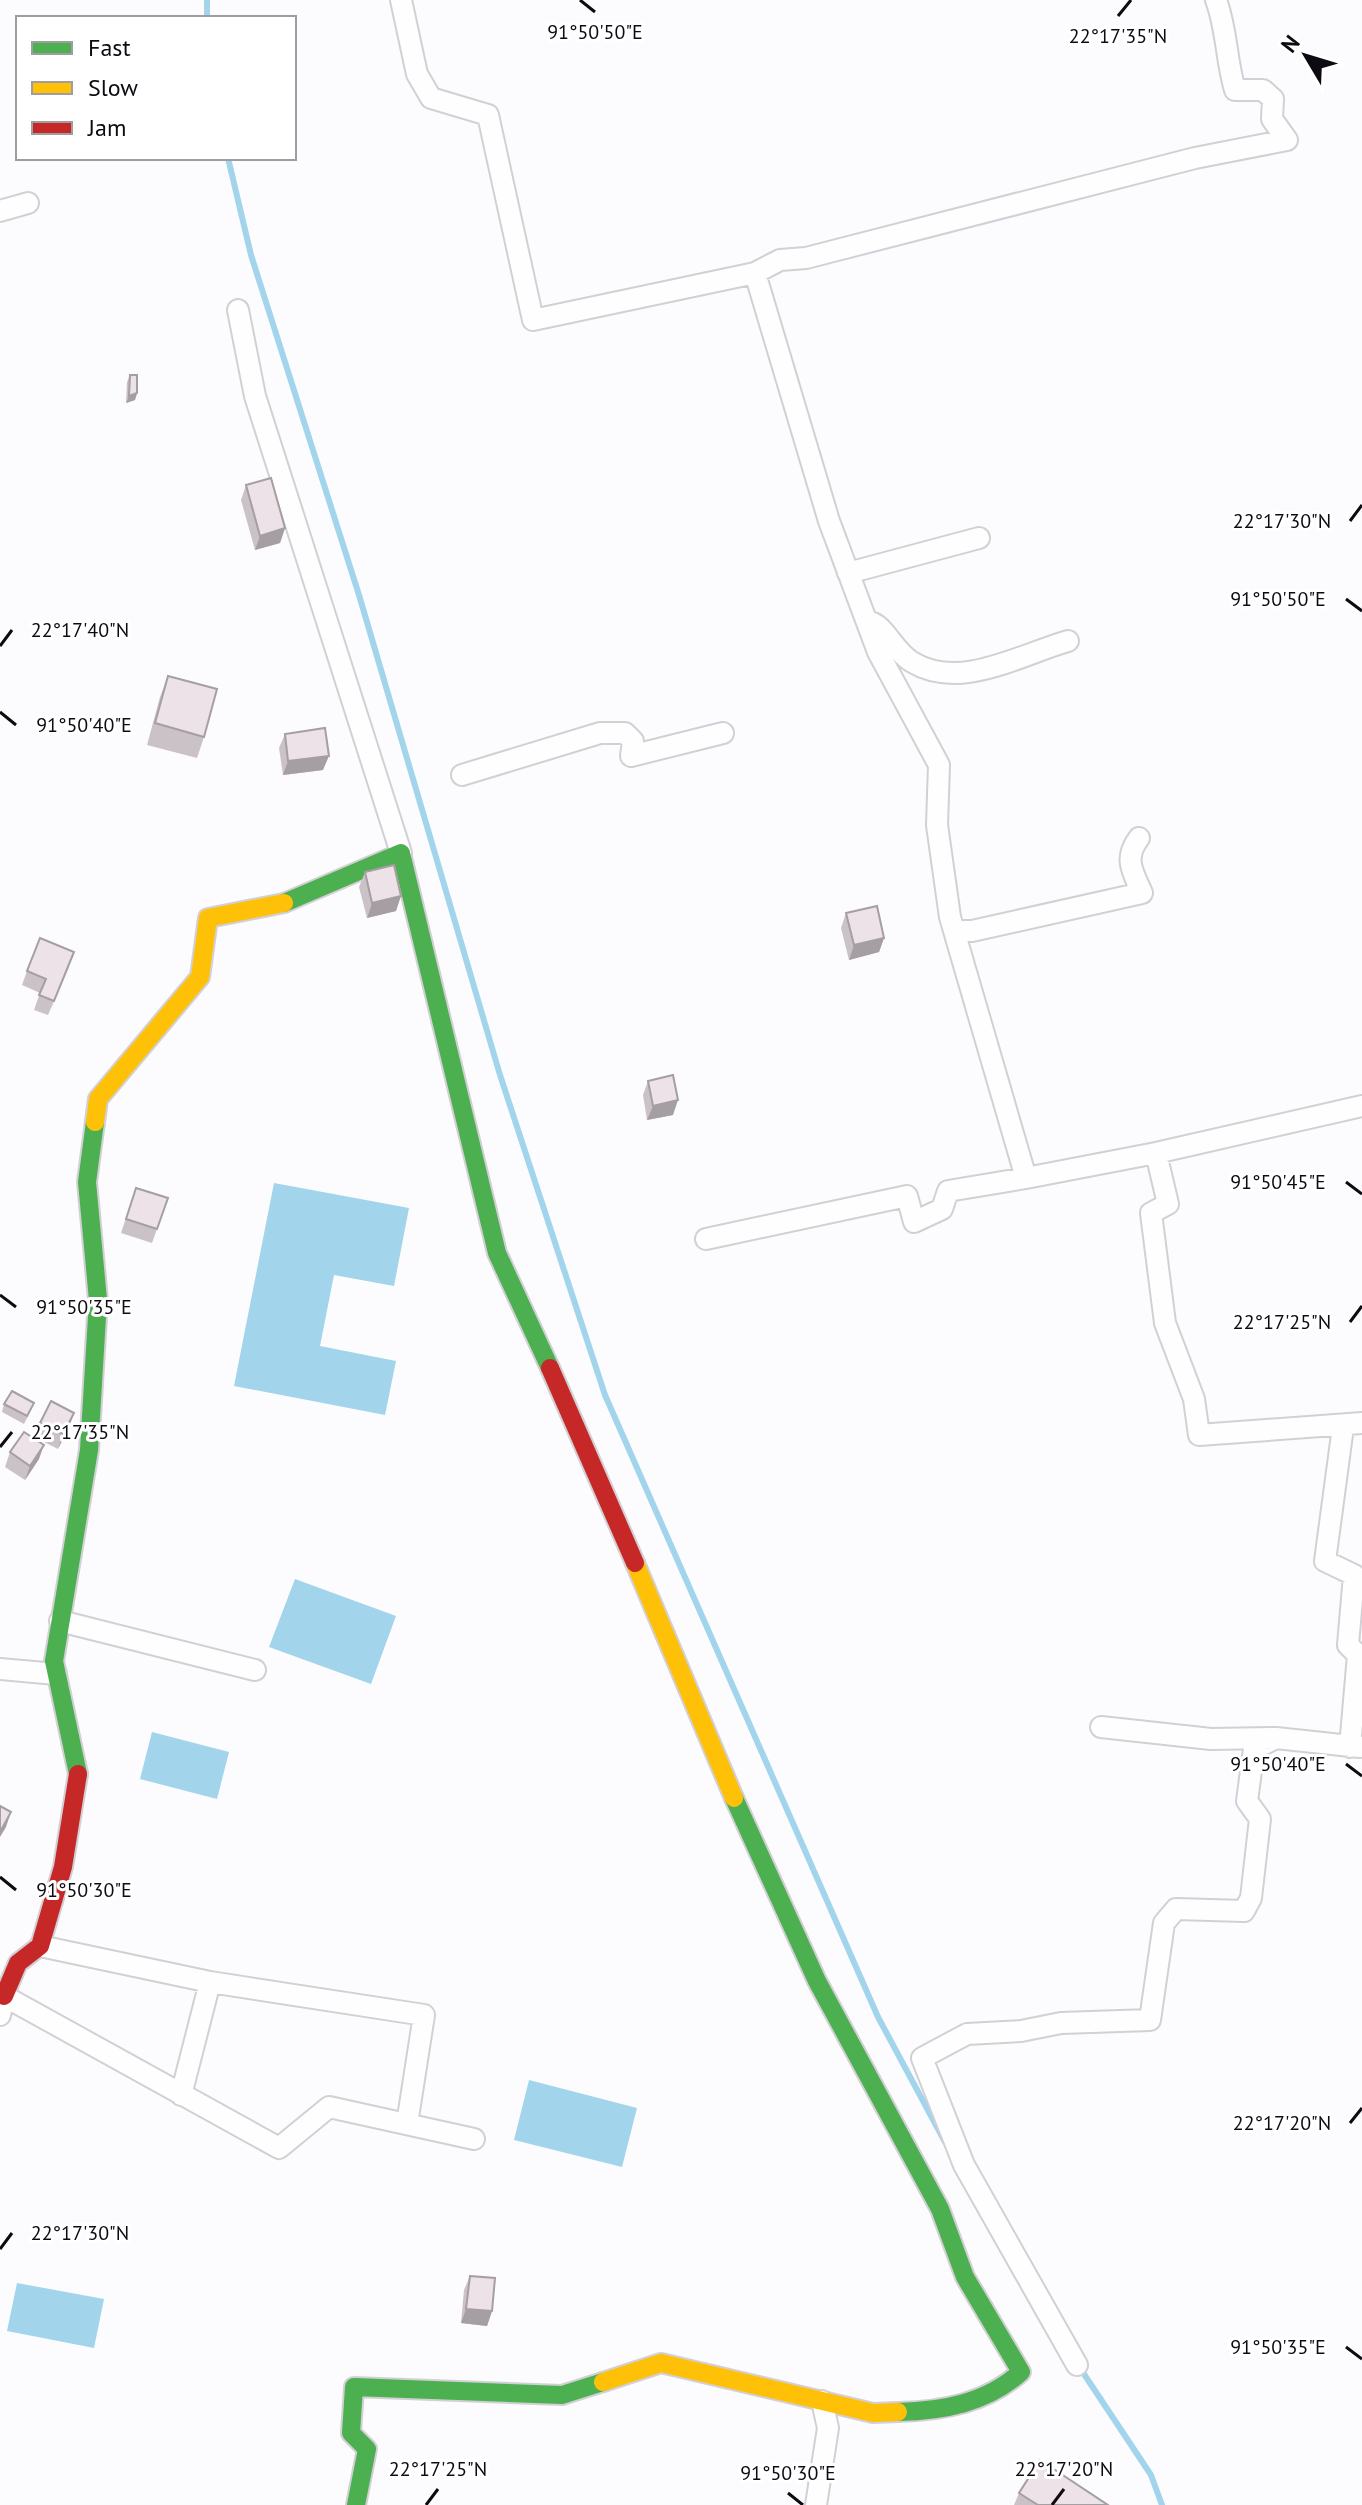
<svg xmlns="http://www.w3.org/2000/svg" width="1362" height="2505" font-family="'PT Sans',sans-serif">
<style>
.water{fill:#a2d5ec}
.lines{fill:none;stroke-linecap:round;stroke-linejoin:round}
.stream{stroke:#a2d5ec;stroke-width:6}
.street-casing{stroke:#d2d0d5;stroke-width:24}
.fast-casing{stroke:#d2d0d5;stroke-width:22}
.slow-casing{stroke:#d2d0d5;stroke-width:22}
.jam-casing{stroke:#d2d0d5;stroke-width:22}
.street{stroke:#fffeff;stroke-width:20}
.fast{stroke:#4caf50;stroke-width:18}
.slow{stroke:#ffc107;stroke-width:18}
.jam{stroke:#c62828;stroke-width:18}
.wall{fill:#cbc2c7}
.shaded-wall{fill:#a59ea2}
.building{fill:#ece2e7;stroke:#a59ea2;stroke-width:2}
.ticks{fill:none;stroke:#0e0a12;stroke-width:3}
.ticks-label{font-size:20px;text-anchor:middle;fill:#0e0a12;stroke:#fff;stroke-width:6;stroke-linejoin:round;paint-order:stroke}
</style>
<rect width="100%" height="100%" fill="#fcfbfe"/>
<path class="water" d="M274,1183L409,1208L394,1286L334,1275L320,1346L396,1361L385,1415L234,1386Z
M295,1579L396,1616L371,1684L269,1647Z
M152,1732L229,1752L217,1799L140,1779Z
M529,2080L637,2108L622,2167L514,2140Z
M17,2283L104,2299L94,2348L7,2331Z"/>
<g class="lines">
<path class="stream" d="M207,0V18
M228,158L251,255L359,595L500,1075L605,1395L878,2017L945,2142
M1080,2368L1151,2475L1162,2505"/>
<g class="street-casing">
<path id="street" d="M401,0L417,74L431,98L488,115L533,320L755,273L829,521L878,652L939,765L937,825L950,917L1026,1178L1156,1153L1362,1106
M0,211L28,203
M755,273L780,260L806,258L1195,158L1287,140L1272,119L1273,99L1263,90H1235C1226,60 1227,29 1216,0
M238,310L255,396L401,853
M848,573L979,538
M873,623C886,629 895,652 912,662C960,691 1019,655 1068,641
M462,775L600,733H625L633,741L631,756L723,733
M955,931H972L1142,893C1133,872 1123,859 1139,838
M1156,1153L1168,1204L1151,1213L1165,1323L1194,1399L1199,1435L1362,1423
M706,1239L907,1196L914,1222L942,1209L948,1191L1026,1178
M1343,1427L1325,1561L1354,1575L1348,1645L1358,1655L1350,1747
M60,1621L255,1670
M0,1669L56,1674
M1101,1727L1211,1739L1276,1738L1360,1747
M40,1946L210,1982L424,2015L407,2124
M0,2015L4,1996L279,2148L329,2107L474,2139
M181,2095L210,1982
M1077,2365L964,2165L922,2058L967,2034L1021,2031L1061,2023L1150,2020L1164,1923L1176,1909L1244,1911L1251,1898L1260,1819L1247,1801L1254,1749L1276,1738
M816,2505L828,2428L822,2401"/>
</g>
<g class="fast-casing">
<path id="fast" d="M284,903L401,853L497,1253L550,1368
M78,1774L54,1661L89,1450L98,1300L87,1182L95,1122
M734,1798L817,1981L940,2209L965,2277L1021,2372C987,2403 943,2411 898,2412
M356,2505L367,2449L351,2433L354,2387L562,2395L603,2382"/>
</g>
<g class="slow-casing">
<path id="slow" d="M95,1122L98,1099L200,977L208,918L284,903
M635,1563L734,1798
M603,2382L661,2363L873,2413L898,2412"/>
</g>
<g class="jam-casing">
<path id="jam" d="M550,1368L635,1563
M4,1996L18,1963L40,1946L63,1867L78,1774"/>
</g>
<use href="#street" class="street"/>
<use href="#fast" class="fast"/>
<use href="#slow" class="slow"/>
<use href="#jam" class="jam"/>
</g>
<path class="wall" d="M130,375L137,393L135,400L126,403L127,382Z
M246,485L285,528L280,543L255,550L241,500Z
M168,676L204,737L197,758L147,745L160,697Z
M285,734L323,770L283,775L279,748Z
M365,872L396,911L367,918L359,887Z
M846,913L884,938L879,952L849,960L841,928Z
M69,967L48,1015L34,1010L40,993L22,985L27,971Z
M648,1081L673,1115L647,1120L643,1095Z
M136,1188L168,1198L152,1243L121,1233Z
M4,1404L31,1410L24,1424L2,1412Z
M74,1413L69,1427L58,1449L34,1437L40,1423Z
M10,1452L39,1459L25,1480L5,1467Z
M470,2276L492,2311L487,2326L461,2323L464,2290Z
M1019,2493L1108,2505H1014Z"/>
<path class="shaded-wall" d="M137,393L135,400L126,403L129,396Z
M285,528L280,543L255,550L260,536Z
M329,756L323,770L283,775L288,761Z
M401,896L396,911L367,918L372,903Z
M884,938L879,952L849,960L854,945Z
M678,1100L673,1115L647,1120L653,1106Z
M74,1413L69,1427L58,1449L63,1434Z
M44,1445L39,1459L25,1480L30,1466Z
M11,1812L6,1827L0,1837V1832Z
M466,2309L492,2311L487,2326L461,2323Z"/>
<path class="building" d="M130,375H137V393L129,396Z
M271,478L285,528L260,536L246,485Z
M168,676L217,689L204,737L155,723Z
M325,728L329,756L288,761L285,734Z
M394,865L401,896L372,903L365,872Z
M877,906L884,938L854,945L846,913Z
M40,938L74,952L54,1001L39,995L46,979L27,971Z
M673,1075L678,1100L653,1106L648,1081Z
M136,1188L168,1198L157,1229L126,1219Z
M12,1391L34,1403L27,1416L4,1404Z
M51,1401L74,1413L63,1434L40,1423Z
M24,1432L44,1445L30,1466L10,1452Z
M0,1806L11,1812L0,1832Z
M470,2276L495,2278L492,2311L466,2309Z
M1040,2460L1108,2505H1038L1019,2493Z"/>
<path class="ticks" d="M580,0L595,12M1118,16L1131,0M1350,521L1362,505M1346,599L1362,611M0,646L12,630M0,712L16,725M1346,1182L1362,1194M0,1295L16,1307M1350,1322L1362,1306M0,1447L12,1432M1346,1764L1362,1776M0,1877L16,1890M1350,2123L1362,2108M0,2249L12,2233M1346,2347L1362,2359M788,2493L803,2505M426,2505L438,2489M1052,2505L1064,2489"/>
<g class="ticks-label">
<text x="595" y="39">91°50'50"E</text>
<text x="1118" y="43">22°17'35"N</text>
<text x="1282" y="528">22°17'30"N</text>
<text x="1278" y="606">91°50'50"E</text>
<text x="80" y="637">22°17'40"N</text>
<text x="84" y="732">91°50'40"E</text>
<text x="1278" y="1189">91°50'45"E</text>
<text x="84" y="1314">91°50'35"E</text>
<text x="1282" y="1329">22°17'25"N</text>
<text x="80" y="1439">22°17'35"N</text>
<text x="1278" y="1771">91°50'40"E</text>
<text x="84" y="1897">91°50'30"E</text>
<text x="1282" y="2130">22°17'20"N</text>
<text x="80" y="2240">22°17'30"N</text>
<text x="1278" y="2354">91°50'35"E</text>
<text x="438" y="2476">22°17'25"N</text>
<text x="1064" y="2476">22°17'20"N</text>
<text x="788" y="2480">91°50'30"E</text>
</g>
<rect x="16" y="16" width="280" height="144" fill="#ffffff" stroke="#9f9da0" stroke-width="2"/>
<rect x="32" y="42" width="40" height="12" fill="#4caf50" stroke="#9f9da0" stroke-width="2"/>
<text x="88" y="56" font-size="24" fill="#0e0a12">Fast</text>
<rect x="32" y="82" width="40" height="12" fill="#ffc107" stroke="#9f9da0" stroke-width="2"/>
<text x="88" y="96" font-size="24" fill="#0e0a12">Slow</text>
<rect x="32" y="122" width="40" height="12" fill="#c62828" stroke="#9f9da0" stroke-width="2"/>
<text x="88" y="136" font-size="24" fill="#0e0a12">Jam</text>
<g transform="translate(1306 56) rotate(308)" stroke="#ffffff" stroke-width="6" paint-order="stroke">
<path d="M0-6L14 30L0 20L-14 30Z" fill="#0e0a12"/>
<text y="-12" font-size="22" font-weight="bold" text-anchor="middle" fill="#0e0a12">N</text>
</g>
</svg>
